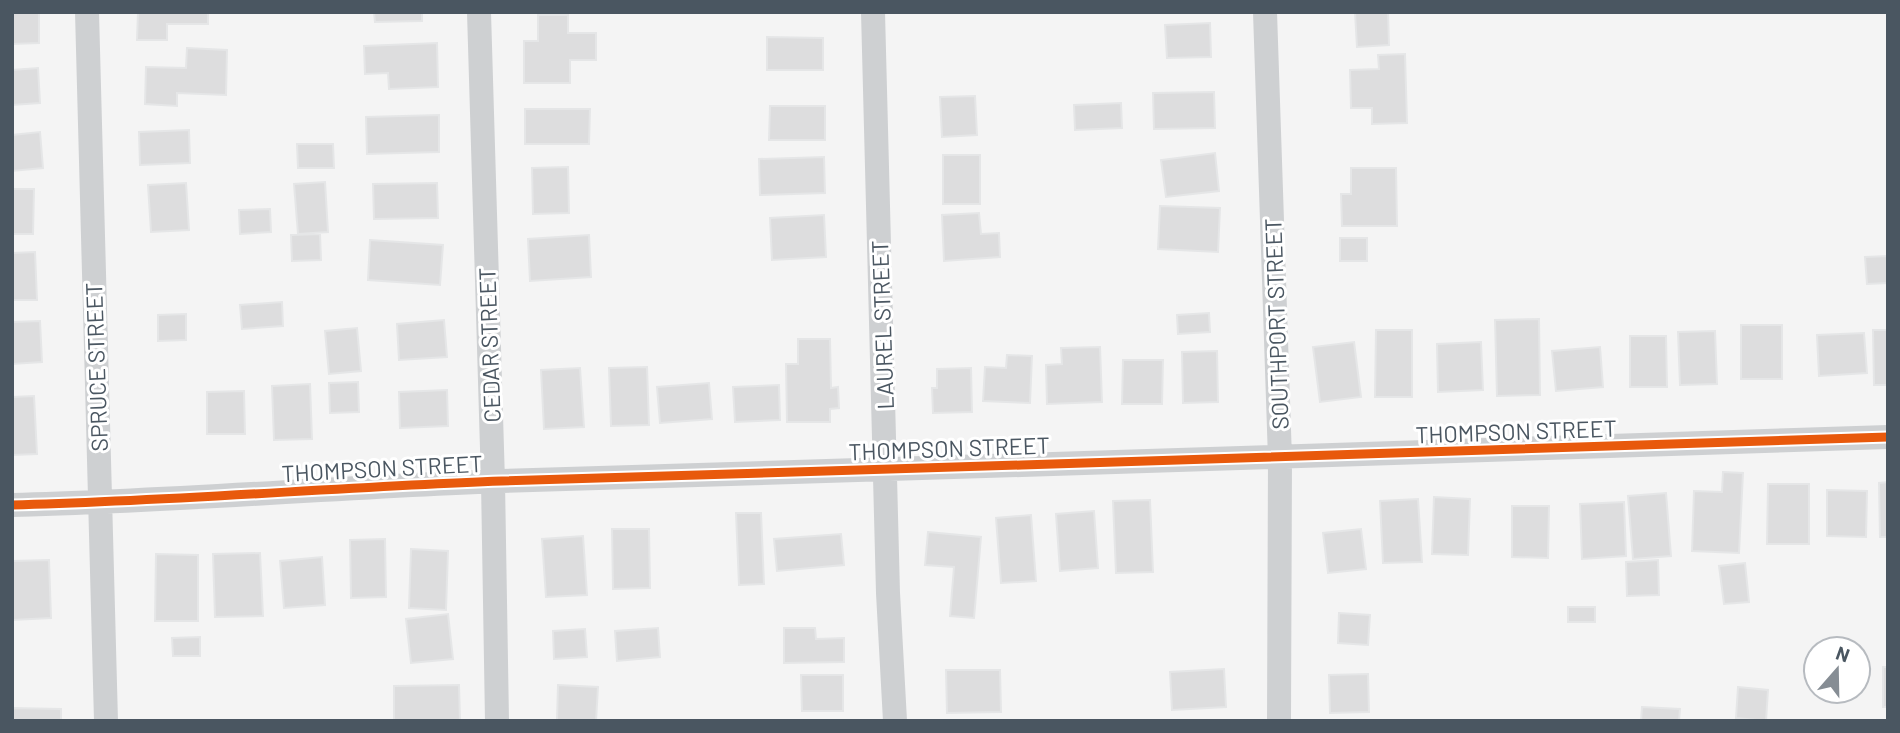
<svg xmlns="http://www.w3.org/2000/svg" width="1900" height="733" font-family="Barlow,sans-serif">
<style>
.building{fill:#ddddde;stroke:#e5e6e7;stroke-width:2}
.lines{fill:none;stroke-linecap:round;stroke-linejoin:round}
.minor{stroke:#ced0d2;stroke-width:24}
.cycleway-casing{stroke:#fff;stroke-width:13}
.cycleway{stroke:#e8590c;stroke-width:9}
.labels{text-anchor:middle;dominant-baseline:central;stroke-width:6;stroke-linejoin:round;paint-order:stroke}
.street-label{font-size:23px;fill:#4a5661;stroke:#fff}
</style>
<rect width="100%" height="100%" fill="#f4f4f4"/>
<path class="building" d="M12,12H39V43L12,44Z
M138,12H208V24H167V40H137Z
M374,12H422V21L375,22Z
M1355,12H1388L1389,45L1357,47Z
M538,15H568V33H596V60H570V83H524V41H538Z
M1210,23L1211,57L1167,58L1165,25Z
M767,37L823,38V70H767Z
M437,43L438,87L389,89L388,73L365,74L364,46Z
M187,48L227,50L226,95L177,93V106L145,104L146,67L186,68Z
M1405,54L1407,123L1372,124V108H1351L1350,70L1379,69L1378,55Z
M38,68L40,103L12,105V70Z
M1214,92L1215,128L1154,129L1153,93Z
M975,96L977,135L942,137L940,97Z
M1121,103L1122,128L1075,130L1074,105Z
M770,106H825V140H769Z
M525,109H590L589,144H525Z
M439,115V152L367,154L366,117Z
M189,130L190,163L140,165L139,132Z
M40,132L43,168L12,171V135Z
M297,144H333L334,168H298Z
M1215,153L1219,191L1166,197L1161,160Z
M943,155H980V204H943Z
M824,157L825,193L760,195L759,159Z
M568,167L569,213L533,214L532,168Z
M1351,168H1396L1397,226H1342L1341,194H1351Z
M325,182L328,232L298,234L294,184Z
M186,183L189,230L151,232L148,185Z
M437,183L438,218L374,219L373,184Z
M12,189H34L33,234H12Z
M1160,206L1220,208L1218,252L1158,249Z
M270,209L271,232L240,234L239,210Z
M979,213L981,234L999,233L1000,257L944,261L942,215Z
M824,215L826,257L772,260L770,218Z
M320,234L321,260L292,261L291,235Z
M589,235L591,277L530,281L528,239Z
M1340,238H1367V261H1340Z
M370,240L443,245L440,285L368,280Z
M35,252L37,300H12V253Z
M1888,256V283L1867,284L1865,257Z
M282,302L283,326L242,329L240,305Z
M1209,313L1210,332L1178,334L1177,315Z
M186,314V340L158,341V315Z
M1539,319L1540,395L1497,396L1495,320Z
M444,320L447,357L399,360L397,324Z
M40,321L42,362L12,364V322Z
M1741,325H1782V379H1741Z
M357,328L361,371L329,374L325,331Z
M1376,330H1412V397H1375Z
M1873,330H1888V385H1874Z
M1715,331L1717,384L1680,385L1678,332Z
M1864,333L1867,373L1819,376L1817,335Z
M1630,336H1666L1667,387H1630Z
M798,339H830L831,388L838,387L839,408L830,409V422H787L786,364H798Z
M1354,342L1361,397L1320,402L1313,347Z
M1481,342L1483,390L1438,392L1437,344Z
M1100,347L1102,402L1047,404L1046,365L1062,364L1061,348Z
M1600,347L1603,387L1556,391L1552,351Z
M1217,351L1218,402L1183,403L1182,352Z
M1007,355L1032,356L1030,403L983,401L985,367L1006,368Z
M1123,360H1163L1162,404H1122Z
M647,367L649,425L611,426L609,368Z
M580,368L584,427L544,429L541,370Z
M971,368L972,412L933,413L932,388H937V369Z
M358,382L359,412L330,413L329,383Z
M709,383L712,419L660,423L657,387Z
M310,384L312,439L274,440L272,386Z
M779,385L780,420L735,422L733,387Z
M447,390L448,426L400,428L399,392Z
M244,391L245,434H207V392Z
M34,396L37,454L12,455V397Z
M1723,472L1743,473L1739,553L1692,551L1694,491L1722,492Z
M1888,482V537H1880L1879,483Z
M1768,484H1809V544H1767Z
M1827,490L1867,491L1866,537L1827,536Z
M1666,493L1671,556L1633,559L1628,496Z
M1434,497L1470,499L1468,555L1432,554Z
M1418,499L1422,562L1383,563L1380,501Z
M1150,500L1153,572L1116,573L1113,501Z
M1624,502L1626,556L1582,559L1580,504Z
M1512,506H1549L1548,558L1512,557Z
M1094,511L1098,568L1060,571L1056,514Z
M736,513H761L764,584L739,585Z
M1031,515L1036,581L1001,583L996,518Z
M612,529H649L650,588L613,589Z
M1361,529L1366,569L1328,573L1323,533Z
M928,532L981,537L974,618L950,616L954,567L925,565Z
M841,534L844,565L777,571L774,539Z
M583,536L587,595L546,597L542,539Z
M385,539L386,597L351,598L350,540Z
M411,549L448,551L446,610L409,608Z
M260,553L263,616L215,617L213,554Z
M156,554L198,555V621H155Z
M322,557L325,605L284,608L280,561Z
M49,560L51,618L12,620V561Z
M1658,560L1659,595L1627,596L1626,562Z
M1745,563L1749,602L1724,604L1719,566Z
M1568,607H1595V622H1568Z
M1339,613L1370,615L1368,645L1338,643Z
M448,614L453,659L411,663L406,619Z
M658,628L660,657L617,661L615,631Z
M784,628H815L816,639L844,638V662L784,663Z
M585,629L587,657L554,659L553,631Z
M200,637V656H173L172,638Z
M1883,667H1888V707H1883Z
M1224,669L1226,707L1172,710L1170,672Z
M946,670H1000L1001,712L947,713Z
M1368,674L1369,712L1330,713L1329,675Z
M801,675H843V711H802Z
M459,685L460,721H394V686Z
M558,685L598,687L596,721L557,720Z
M1738,687L1768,690L1766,721L1736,718Z
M1642,707L1680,709L1679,721H1641Z
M12,708L61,709V721H12Z"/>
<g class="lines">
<path class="minor" d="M87,12L106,721
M479,12L493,482L497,721
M873,12L888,593L895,721
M1265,12L1280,459L1279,721
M12,505C176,501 339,487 502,481C964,466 1426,454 1888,437"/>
<g class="cycleway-casing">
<path id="cycleway" d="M12,505C176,501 339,487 502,481C964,466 1426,454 1888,437"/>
</g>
<use href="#cycleway" class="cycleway"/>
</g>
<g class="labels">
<g class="street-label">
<text transform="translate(1276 324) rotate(-92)">SOUTHPORT STREET</text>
<text transform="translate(882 325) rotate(-92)">LAUREL STREET</text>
<text transform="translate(489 345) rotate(-92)">CEDAR STREET</text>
<text transform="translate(96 367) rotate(-92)">SPRUCE STREET</text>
<text transform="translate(1516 431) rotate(-2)">THOMPSON STREET</text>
<text transform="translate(949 448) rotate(-2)">THOMPSON STREET</text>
<text transform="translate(382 468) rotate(-3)">THOMPSON STREET</text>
</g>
</g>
<rect width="1900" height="733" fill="none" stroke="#4a5661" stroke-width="28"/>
<g transform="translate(1837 670) rotate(20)"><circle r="33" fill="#ffffff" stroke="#b7bbc0" stroke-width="2"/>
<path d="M0-5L12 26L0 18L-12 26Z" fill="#868d94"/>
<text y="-10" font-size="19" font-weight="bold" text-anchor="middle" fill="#4a5661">N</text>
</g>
</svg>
